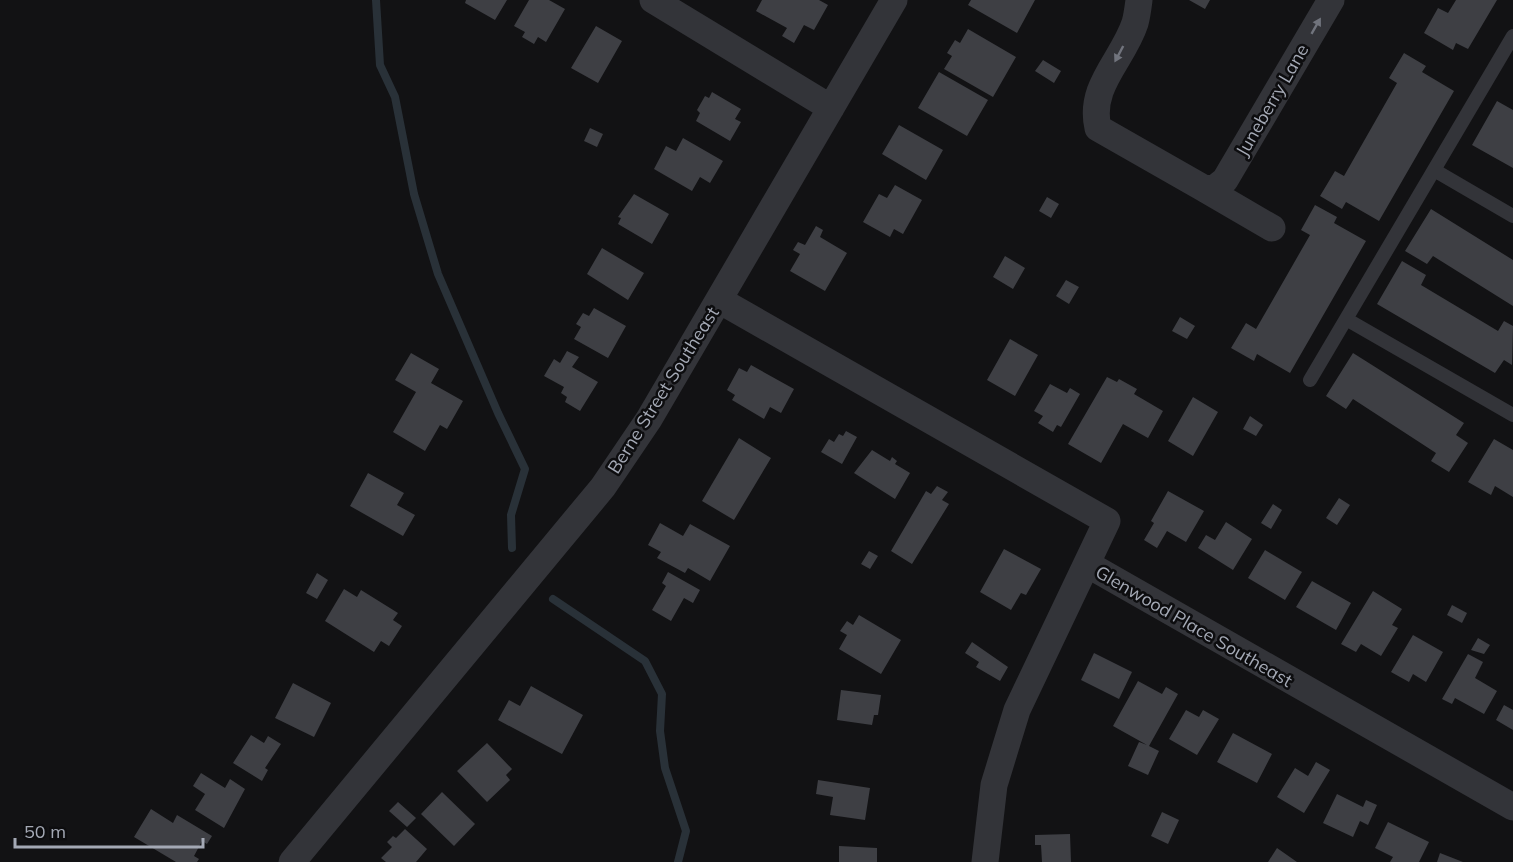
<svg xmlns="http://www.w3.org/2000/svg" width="1513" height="862" font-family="Mulish,sans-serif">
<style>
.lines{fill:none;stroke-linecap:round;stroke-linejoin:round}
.stream{stroke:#293138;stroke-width:8}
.building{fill:#3e3f44}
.lane{stroke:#333439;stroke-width:14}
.street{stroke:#333439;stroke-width:27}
.oneway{fill:#71747d}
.labels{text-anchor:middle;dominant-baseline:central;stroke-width:5;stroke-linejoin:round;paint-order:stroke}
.street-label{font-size:18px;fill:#a4a9b5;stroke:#0d0d0f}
</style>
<rect width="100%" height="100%" fill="#121214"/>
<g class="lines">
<path class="stream" d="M376,0L380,65L395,97L414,194L438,274L498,413L525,469L511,515L512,548
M553,599L645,661L662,694L660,731L665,768L686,831L678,862"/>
</g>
<path class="building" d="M466,0H507L495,20L465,3Z
M529,0H549L565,9L546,42L538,37L534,44L522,37L525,32L514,26Z
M762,0H819L828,5L814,30L804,25L794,43L782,36L787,28L756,11Z
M971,0H1035L1017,33L968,5Z
M1189,0H1210L1205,9Z
M1456,0H1497L1468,49L1456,43L1453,50L1424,33L1438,8L1448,13Z
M596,26L622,41L598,83L571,68Z
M968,29L1016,57L993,97L944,69L952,56L947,53L955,40L960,43Z
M1404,53L1426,66L1422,72L1454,91L1379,221L1346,202L1342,209L1320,196L1335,171L1344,176L1397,83L1389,78Z
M1043,60L1061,71L1054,83L1035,71Z
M939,72L988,100L967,136L918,108Z
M712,92L741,109L735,119L741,122L730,141L696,121L700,113L697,110L705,96L709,98Z
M1497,101L1513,110V168L1472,145Z
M899,125L943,150L926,180L882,154Z
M590,128L603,134L597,147L584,141Z
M683,138L723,161L710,183L700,177L692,191L654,169L666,146L676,151Z
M895,185L922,200L903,234L894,229L890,237L863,222L879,194L887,198Z
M634,194L669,214L652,244L618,224L621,218L618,217Z
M1047,197L1059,204L1051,218L1039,211Z
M1315,205L1337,217L1334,223L1366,241L1290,373L1257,354L1254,361L1231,348L1246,323L1256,329L1310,235L1301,230Z
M1431,209L1513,260V306L1433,256L1427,264L1405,251Z
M816,226L823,230L820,237L847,253L825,291L790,271L800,254L793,250L798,242L805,245Z
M602,248L644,273L628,300L587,274Z
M1005,256L1025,268L1013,289L993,277Z
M1402,261L1426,275L1421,285L1498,331L1504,321L1513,326L1512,365L1504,360L1495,373L1377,304Z
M1066,280L1079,287L1069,304L1056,296Z
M594,308L626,326L608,358L574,339L581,327L576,324L583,313L589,316Z
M1180,317L1195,326L1187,339L1172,331Z
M1010,339L1038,355L1015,396L987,380Z
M567,351L579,357L572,367L598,382L580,411L565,402L567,397L561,393L564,387L544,376L554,359L560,363Z
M411,353L439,369L431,383L463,401L447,429L440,425L425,451L393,432L416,392L395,380Z
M1353,353L1464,423L1456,435L1468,443L1449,472L1431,461L1436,453L1353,399L1346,409L1326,396Z
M751,365L794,389L781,413L770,407L764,419L732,400L735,395L727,390L739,368L747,372Z
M1107,377L1117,382L1119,379L1137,389L1134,394L1163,411L1148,438L1123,424L1101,463L1068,444Z
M1050,384L1067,393L1070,388L1080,394L1061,427L1057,425L1053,432L1038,423L1043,416L1034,411Z
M1193,397L1218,412L1193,456L1168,441Z
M1250,416L1263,425L1256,436L1243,429Z
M846,431L857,437L842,464L821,452L829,439L834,442L839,434L843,436Z
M739,438L771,458L734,520L702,501Z
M1494,439L1513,450V497L1495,486L1491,495L1468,482Z
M872,450L890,461L892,457L897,461L895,464L910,473L895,499L854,473Z
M368,473L404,493L397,505L415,515L403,536L350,506Z
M937,486L948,492L942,500L949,504L912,564L891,551L926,491L931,494Z
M1168,491L1204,511L1186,542L1167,531L1157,548L1144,540L1154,523L1151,521Z
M1339,498L1350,505L1337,525L1326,518Z
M1273,504L1282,510L1271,529L1261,523Z
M1226,522L1252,539L1233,570L1198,548L1206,535L1215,540Z
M660,523L683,536L690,524L730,546L710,581L688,568L685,573L657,558L661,552L648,545Z
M1004,549L1041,569L1026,595L1021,593L1011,610L980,592Z
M1265,550L1302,572L1285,600L1248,578Z
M869,551L878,556L870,569L861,564Z
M668,572L700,590L693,603L684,598L671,621L652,610L666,586L662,583Z
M317,573L328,580L317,599L306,593Z
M1312,581L1351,603L1336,630L1296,607Z
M344,589L357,597L361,590L398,613L393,620L402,626L389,646L381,641L374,652L325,621Z
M1373,591L1402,609L1392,625L1398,628L1381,656L1361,644L1356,652L1341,644Z
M1452,605L1467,613L1462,623L1447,615Z
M859,615L901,640L881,674L839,649L847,635L840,631L847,621L853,625Z
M1413,635L1443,652L1426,682L1413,674L1409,682L1391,672Z
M1478,638L1490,645L1484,654L1471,650Z
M972,642L1008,667L1000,681L976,667L979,662L965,653Z
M1094,653L1132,672L1119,699L1081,680Z
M1468,654L1483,662L1475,678L1497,691L1484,714L1455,698L1452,704L1442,699Z
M1138,681L1162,694L1166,687L1178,694L1149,746L1159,751L1148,775L1128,766L1139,742L1147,745L1113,726Z
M293,683L331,703L314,737L275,718Z
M531,686L583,715L562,754L498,720L509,700L520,706Z
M841,690L881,695L878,715H874L872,725L837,720Z
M1504,705L1513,710V730L1496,720Z
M1186,710L1199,717L1203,710L1219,719L1197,755L1169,739Z
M1233,733L1272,754L1257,783L1217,762Z
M251,735L264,743L268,736L281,744L265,768L268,770L262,781L233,763Z
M487,743L512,769L506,775L510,780L487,802L457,771Z
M1316,762L1330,770L1304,813L1277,797L1295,768L1308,776Z
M201,773L225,788L230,779L245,789L224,828L195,810L205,794L193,786Z
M818,780L870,788L865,820L830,815L833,797L816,794Z
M442,792L475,824L454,846L421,814Z
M1337,794L1363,807L1366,800L1377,805L1368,825L1360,821L1353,837L1323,823Z
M398,802L416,818L407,827L389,811Z
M151,809L173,823L177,815L212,836L207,844L202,841L194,856L199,859L197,862H176L134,837Z
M1162,812L1179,820L1168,844L1151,836Z
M1388,822L1429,842L1419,862H1390L1393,857L1375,848Z
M405,829L427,849L416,862H386L381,858L392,847L387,842L393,836L396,838Z
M1070,834L1071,862H1042L1041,845H1035V835Z
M839,846L877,848V862H839Z
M1277,848L1297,862H1268Z
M1440,853L1463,862H1437Z"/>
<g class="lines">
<path class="lane" d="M1434,170L1513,216
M1346,319L1513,415
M1310,380L1513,36"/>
<path class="street" d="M653,0L831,108
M1139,0C1138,8 1137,16 1135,23C1123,60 1088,86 1098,128L1205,189L1215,188L1225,180L1331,0
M1205,189L1272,228
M719,300L1107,521L1017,710L994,785L985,862
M1087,564L1513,807
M292,862L603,487L649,419L894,0"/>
</g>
<defs><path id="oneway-solid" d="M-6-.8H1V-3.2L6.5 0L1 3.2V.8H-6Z" transform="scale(1.5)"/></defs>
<g class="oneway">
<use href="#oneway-solid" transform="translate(1316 26) rotate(-60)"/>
<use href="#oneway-solid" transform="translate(1119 54) rotate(118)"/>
</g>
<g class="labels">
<g class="street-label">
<text transform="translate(1272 100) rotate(-60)">Juneberry Lane</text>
<text transform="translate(663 390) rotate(-58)">Berne Street Southeast</text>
<text transform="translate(1194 626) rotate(30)">Glenwood Place Southeast</text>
</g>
</g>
<path d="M15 838v9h188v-9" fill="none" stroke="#a4a9b5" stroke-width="3"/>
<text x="24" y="838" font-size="18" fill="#a4a9b5" stroke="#0d0d0f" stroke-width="4.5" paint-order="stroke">50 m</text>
</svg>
